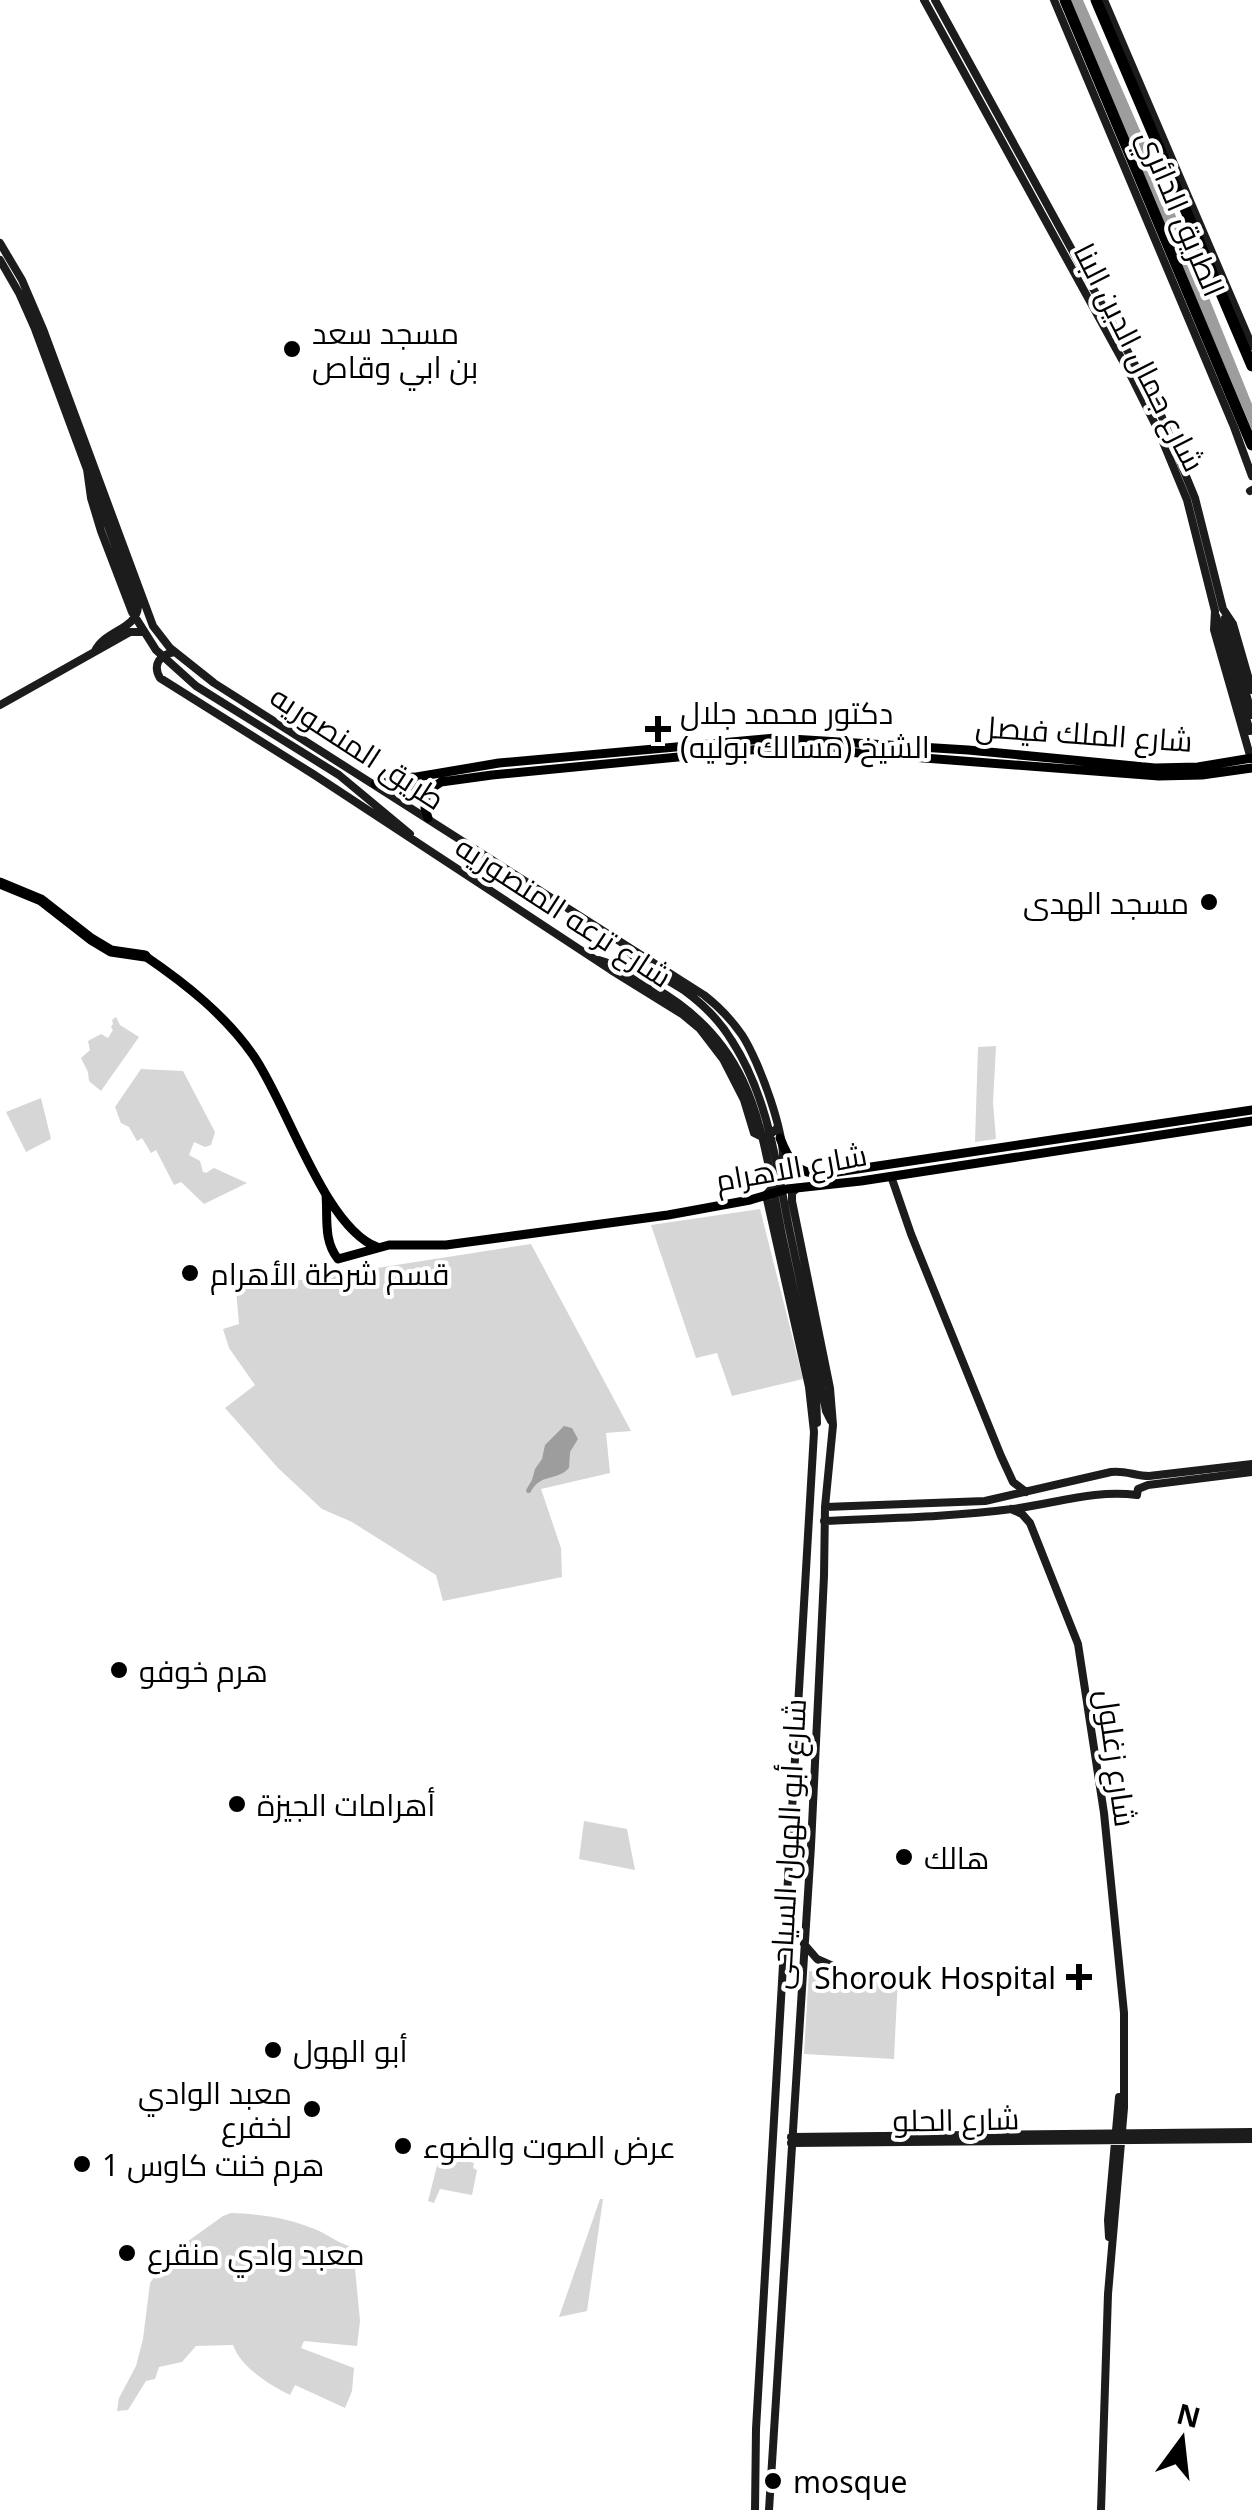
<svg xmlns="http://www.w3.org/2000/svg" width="1252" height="2510" font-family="'Noto Sans',Cairo,sans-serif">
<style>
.green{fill:#d6d6d6}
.water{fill:#9d9d9d}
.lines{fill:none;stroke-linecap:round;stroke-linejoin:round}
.secondary{stroke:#1c1c1c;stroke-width:8}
.primary{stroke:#000;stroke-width:9}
.highway{stroke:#000;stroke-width:11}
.poi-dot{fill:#000;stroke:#fff;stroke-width:4}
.labels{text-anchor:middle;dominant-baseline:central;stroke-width:8;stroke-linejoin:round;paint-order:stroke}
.street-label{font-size:30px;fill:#000;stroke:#fff}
.poi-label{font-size:30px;fill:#000;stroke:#fff;text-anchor:start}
</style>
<rect width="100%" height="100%" fill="#fff"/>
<path class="green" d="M116,1017L120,1025L139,1037L101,1091L89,1081L88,1072L81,1058L90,1050L88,1041L101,1034L108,1038L113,1030L111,1027L113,1024L112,1020Z
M996,1046L993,1103L996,1139L975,1142L978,1047Z
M141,1069L183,1071L215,1132L211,1145L205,1147L194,1142L189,1155L200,1161L203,1172L206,1173L214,1168L247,1183L204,1204L181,1182L174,1185L156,1150L151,1153L142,1138L137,1141L129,1127L121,1123L115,1107Z
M41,1098L51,1139L26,1152L6,1112Z
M760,1209L803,1379L732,1396L717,1353L696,1358L651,1225Z
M531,1244L631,1431L606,1433L610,1473L541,1489L561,1548L562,1577L443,1601L436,1575L352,1522L322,1509L278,1468L225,1408L255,1385L229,1348L223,1329L239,1324L236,1290Z
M584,1821L627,1829L635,1870L579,1859Z
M809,1971L898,1976L894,2059L804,2054Z
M440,2154L474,2163L473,2168L477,2170L472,2195L440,2189L434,2203L428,2201Z
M600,2199H603L587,2311L559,2317Z
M231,2213C261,2214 289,2218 317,2230C330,2236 340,2244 353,2247L360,2321L357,2346L304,2341L301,2348L354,2368L352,2391L345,2408L295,2385L290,2395C269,2385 241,2367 233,2345L196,2346L182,2362L159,2367L155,2379L146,2381L128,2410L117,2411L119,2398L136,2366L143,2339L150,2283L170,2254L223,2216Z"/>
<path class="water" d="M1068,0H1083L1156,167L1252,404V430Z
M564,1426L572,1428L578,1439L570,1452L569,1468C556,1482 541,1472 530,1493H527L526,1490L532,1480L535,1469L542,1459L545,1445Z"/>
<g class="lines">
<path class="secondary" d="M924,0L1130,374L1158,430L1187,500L1215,611L1214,630L1251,759
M935,0L1157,405L1195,498L1223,609L1233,624L1252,690
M1054,0L1234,427L1252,476
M1104,0L1252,346
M0,243L22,280L43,329L153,626L170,648L214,683L704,995C718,1006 731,1019 742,1035C758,1059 789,1140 782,1169C780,1179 773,1187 766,1195L809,1387L814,1432L756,2429L755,2510
M0,260L19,293L35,329L138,607C136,630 105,630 95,651
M87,469L91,498L101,531L132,612L156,650L196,686L339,775L410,834
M1250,491L1252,490
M1216,616L1250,731
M1225,618L1252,715
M174,652C160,655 152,664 160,678L313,774L611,970L682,1014L700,1029L723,1059L744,1100L754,1133L760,1136H769L777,1128
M0,705L130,632H144
M625,945C636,966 666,978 685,991C704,1005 720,1021 732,1041C767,1095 776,1161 788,1223C801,1286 815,1348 826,1411L831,1421
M599,960C618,965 636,977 653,987C756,1045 761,1129 782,1235C793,1288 805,1340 816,1393L817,1423
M891,1176L911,1234L1001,1456L1013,1482L1026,1492
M825,1507L985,1501L1111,1472C1125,1470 1135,1476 1149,1476L1252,1464
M1011,1509L1022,1514L1030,1523L1078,1644L1104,1813L1124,2013V2108L1108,2294L1101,2510
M824,1521C887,1518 950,1517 1012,1509C1054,1504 1095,1489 1137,1495L1138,1489L1148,1485L1252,1472
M804,1944L817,1959L835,1967
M791,2137L1252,2132
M791,2143L1252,2139
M1109,2237L1108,2220L1119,2097
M769,2510L811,1846L824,1576L825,1507L833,1425L830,1388L792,1201V1193L797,1188"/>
<path class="primary" d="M413,777L411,782L415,788H432
M375,784L499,763L775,738L968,750L1155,768L1198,767L1252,758
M428,818L425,808L426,797L432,788L441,782L492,775L781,747L1159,776L1202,775L1252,768
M145,956C186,984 225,1015 253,1055C287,1103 324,1227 377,1247
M780,1138C789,1161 797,1175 824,1174L1252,1110
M326,1195C328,1218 323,1240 338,1259L389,1245H446L668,1215L750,1200L787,1189L861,1181L1252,1121"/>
<path class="highway" d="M1065,0L1252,445
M1096,0L1252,366
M0,883L41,900L91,939L111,951L145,956"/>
</g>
<g class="poi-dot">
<circle cx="292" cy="349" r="10"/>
<path d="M653 714h10v10h10v10h-10v10h-10v-10h-10v-10h10z"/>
<circle cx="1209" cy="902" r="10"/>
<circle cx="190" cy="1273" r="10"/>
<circle cx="119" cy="1670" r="10"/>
<circle cx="237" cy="1804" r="10"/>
<circle cx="904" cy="1857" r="10"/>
<path d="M1074 1962h10v10h10v10h-10v10h-10v-10h-10v-10h10z"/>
<circle cx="273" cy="2050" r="10"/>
<circle cx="312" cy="2109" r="10"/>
<circle cx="403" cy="2146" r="10"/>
<circle cx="82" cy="2164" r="10"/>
<circle cx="127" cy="2253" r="10"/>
<circle cx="773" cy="2481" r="10"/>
</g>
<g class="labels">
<g class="street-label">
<text transform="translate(1182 213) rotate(67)">الطريق الدائري</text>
<text transform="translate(1140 357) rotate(63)">شارع جمال الدين البنا</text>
<text transform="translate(1084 733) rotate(4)">شارع الملك فيصل</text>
<text transform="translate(358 747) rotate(33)">طريق المنصوريه</text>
<text transform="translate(564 911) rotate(33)">شارع ترعه المنصوريه</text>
<text transform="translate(791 1167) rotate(-10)">شارع الاهرام</text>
<text transform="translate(1117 1758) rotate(82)">شارع زغلول</text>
<text transform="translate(787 1844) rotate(-87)">شارع أبو الهول السياحى</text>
<text transform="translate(956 2119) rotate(-1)">شارع الحلو</text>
</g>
<g class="poi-label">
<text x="312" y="332">مسجد سعد<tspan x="312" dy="34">بن ابي وقاص</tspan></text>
<text x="680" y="712">دكتور محمد جلال<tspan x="680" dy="34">الشيخ (مسالك بوليه)</tspan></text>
<text x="1189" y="902" text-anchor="end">مسجد الهدى</text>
<text x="210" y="1273">قسم شرطة الأهرام</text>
<text x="139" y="1670">هرم خوفو</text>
<text x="257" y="1804">أهرامات الجيزة</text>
<text x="924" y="1857">هالك</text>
<text x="1056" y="1977" text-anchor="end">Shorouk Hospital</text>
<text x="293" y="2050">أبو الهول</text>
<text x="292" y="2092" text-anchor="end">معبد الوادي<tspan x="292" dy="34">لخفرع</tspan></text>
<text x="423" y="2146">عرض الصوت والضوء</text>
<text x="102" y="2164">هرم خنت كاوس 1</text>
<text x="147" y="2253">معبد وادي منقرع</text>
<text x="793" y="2481">mosque</text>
</g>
</g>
<g transform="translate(1182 2440) rotate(15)" stroke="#ffffff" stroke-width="8" paint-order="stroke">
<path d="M0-8L18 38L0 25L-18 38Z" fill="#000000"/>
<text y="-15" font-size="28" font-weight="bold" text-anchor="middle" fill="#000000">N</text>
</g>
</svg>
